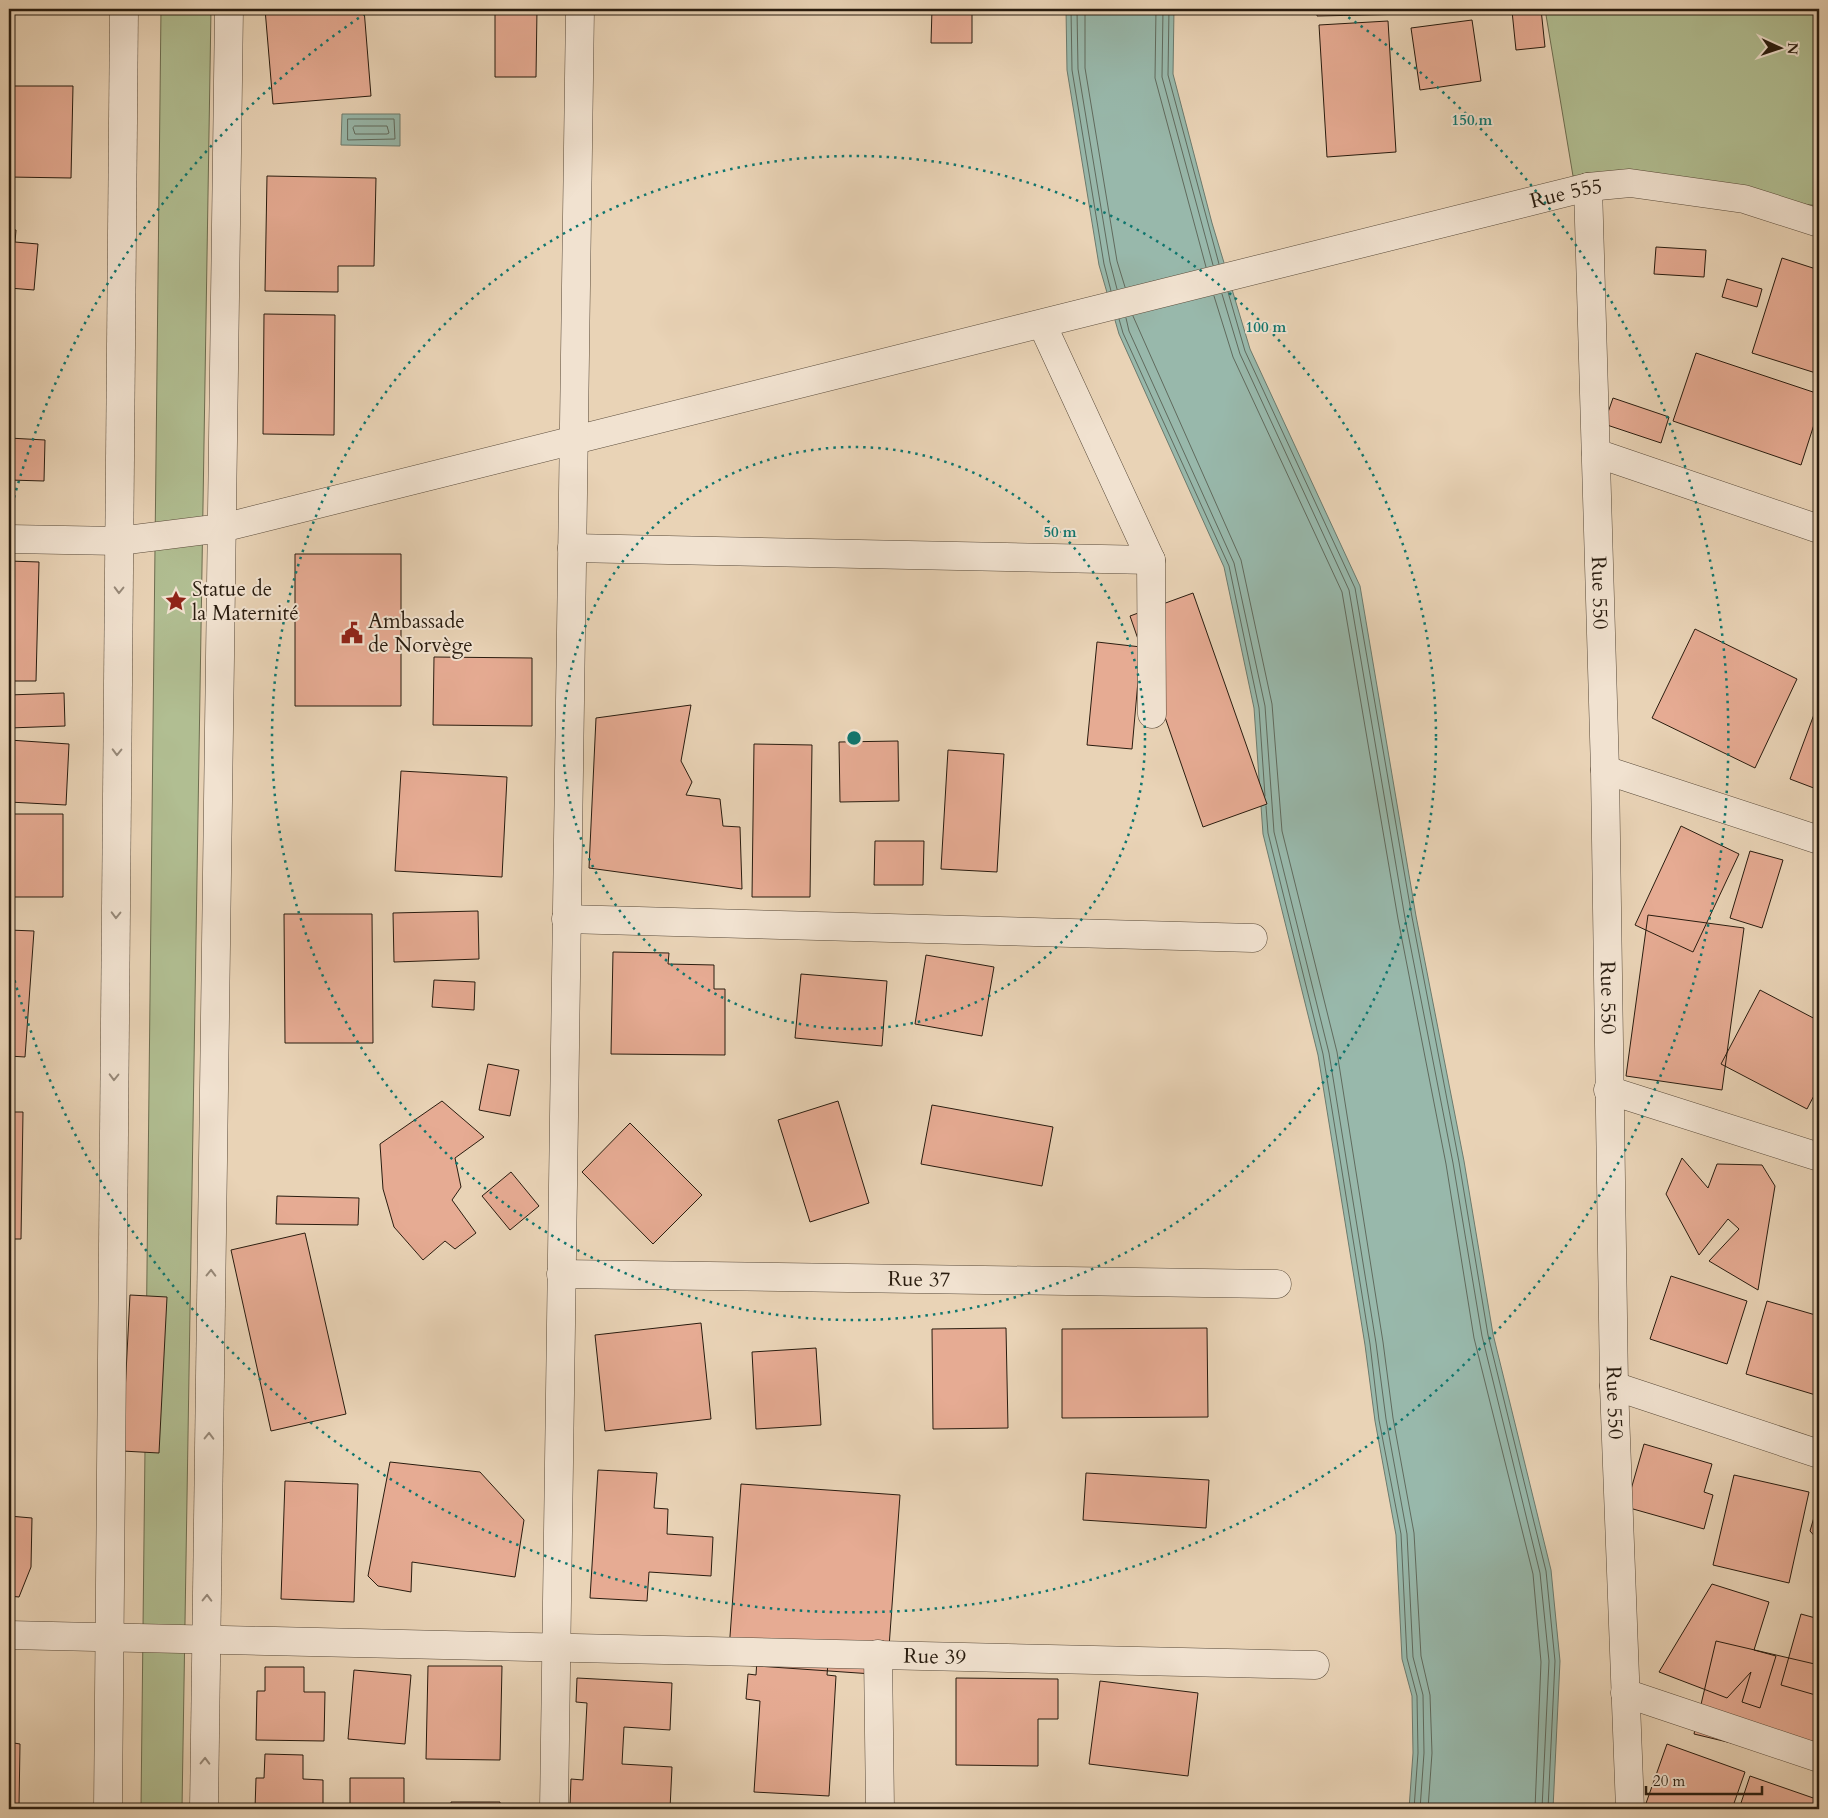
<svg xmlns="http://www.w3.org/2000/svg" width="1828" height="1818" font-family="Cardo,serif">
<style>
.green{fill:#b1be92;stroke:#6d6d50}
.water{fill:#98b8ab;stroke:#6c7a6d}
.lines{fill:none;stroke-linecap:round;stroke-linejoin:round}
.shore{stroke:#606a5d;stroke-width:1}
.building{fill:#e6ab93;stroke:#291c0f}
.minor-casing{stroke:#594a39;stroke-width:29}
.minor{stroke:#f1e2d0;stroke-width:28}
.oneway{stroke:#978979}
.ring{fill:none;stroke:#0f766e;stroke-width:2.5;stroke-dasharray:2.5 5}
.labels{text-anchor:middle;dominant-baseline:central;stroke-width:4;stroke-linejoin:round;paint-order:stroke}
.street-label{font-size:21px;fill:#291c0f;stroke:#f1e2d0}
.poi-label{font-size:21px;fill:#291c0f;stroke:#f1e2d0;text-anchor:start}
.centre{fill:#0f766e;stroke:#f1e2d0;stroke-width:2.5}
.ring-label{font-size:15px;text-anchor:middle;font-weight:bold;fill:#0f766e;stroke:#f1e2d0;stroke-width:4;stroke-linejoin:round;paint-order:stroke}
</style>
<rect width="100%" height="100%" fill="#e9d3b6"/>
<filter id="stains"><feTurbulence type="fractalNoise" baseFrequency=".004" numOctaves="4"/><feColorMatrix values="0 0 0 0 .2 0 0 0 0 .09 0 0 0 0 .02 0 0 0 .5 -.17"/></filter>
<radialGradient id="worn" r=".72"><stop offset=".6" stop-color="#630" stop-opacity="0"/><stop offset="1" stop-color="#630" stop-opacity=".3"/></radialGradient>
<path class="green" d="M161,9H211L182,1809H141Z
M1545,9H1819V206L1573,176Z"/>
<path class="water" d="M1066,9H1174L1173,74L1212,223L1250,349L1360,586L1416,916L1464,1161L1493,1334L1551,1570L1560,1661L1553,1809H1409L1413,1753L1412,1696L1402,1659L1396,1535L1375,1421L1365,1345L1318,1055L1263,834L1254,708L1224,567L1119,334L1099,265L1067,70Z
M342,114H400V146L341,145Z"/>
<g class="lines">
<path class="shore" d="M1071,9L1072,70L1104,264L1111,291
M1077,9L1078,69L1110,262L1117,289
M1085,9V68L1117,261L1125,287
M1156,9L1155,78L1206,267
M1163,9L1162,77L1213,265
M1169,9L1168,75L1219,264
M348,119H394L395,139L348,140Z
M355,126H387L389,133L387,134H355L353,128Z
M1228,292L1245,351L1355,588L1412,917L1459,1162L1488,1335L1546,1571L1555,1661L1548,1809
M1222,294L1240,354L1349,590L1405,918L1453,1163L1482,1336L1540,1573L1549,1661L1542,1809
M1214,296L1233,357L1342,592L1398,919L1446,1164L1474,1338L1533,1574L1541,1662L1535,1809
M1133,316L1241,560L1272,704L1282,831L1337,1052L1383,1342L1393,1418L1414,1533L1421,1656L1430,1695L1432,1753L1428,1809
M1126,318L1129,331L1234,563L1265,706L1274,832L1329,1053L1376,1343L1386,1419L1407,1534L1413,1657L1423,1695L1424,1753L1420,1809
M1119,319L1123,333L1229,566L1259,708L1265,796
M1266,806L1268,833L1323,1054L1370,1344L1379,1420L1401,1534L1407,1658L1417,1696L1418,1753L1414,1809"/>
</g>
<path class="building" d="M265,9H364L371,96L273,104Z
M495,9H537L536,77H495Z
M932,9H972V43H931Z
M1317,9H1411V14L1317,16Z
M1426,9H1450L1426,12Z
M1541,9L1545,47L1516,50L1512,11Z
M1472,20L1481,81L1420,90L1411,28Z
M1388,21L1396,152L1327,157L1319,25Z
M11,86H73L71,178L9,177Z
M267,176L376,178L374,266H338V292L265,291Z
M9,229L16,230L15,242L38,244L34,290L9,288Z
M1656,247L1706,250L1704,277L1654,274Z
M1782,258L1819,270V374L1752,353Z
M1727,279L1762,289L1757,307L1722,297Z
M264,314L335,315L334,435L263,434Z
M1696,353L1819,394V409L1801,465L1673,421Z
M1613,398L1669,417L1661,443L1604,424Z
M9,438L45,440L44,481L9,480Z
M295,554H401V706H295Z
M9,561L39,562L36,681H9Z
M1193,593L1267,804L1203,827L1130,616Z
M1695,629L1797,679L1755,768L1652,718Z
M1097,642L1141,647L1132,749L1087,745Z
M434,657L532,658V726L433,725Z
M64,693L65,726L9,728V695Z
M1819,701V790L1790,779Z
M691,705L681,761L692,782L686,795L720,799L723,826L740,827L742,889L589,868L596,718Z
M9,740L69,744L66,805L9,802Z
M898,741L899,801L840,802L839,742Z
M754,744L812,745L810,897H752Z
M948,750L1004,754L997,872L941,869Z
M401,771L507,777L502,877L395,871Z
M9,814H63V897H9Z
M1681,826L1739,854L1693,952L1635,925Z
M875,841H924L923,885H874Z
M1750,851L1783,860L1762,928L1730,918Z
M478,911L479,959L394,962L393,913Z
M284,914H372L373,1043H285Z
M1648,915L1744,928L1722,1090L1626,1076Z
M9,930L34,931L25,1057L9,1056Z
M613,952L669,953L668,964L714,965V989H725V1055L611,1054Z
M926,955L994,967L982,1036L915,1024Z
M801,974L887,981L882,1046L795,1038Z
M434,980L475,982L474,1010L432,1007Z
M1760,990L1819,1021V1086L1807,1109L1721,1064Z
M488,1064L519,1070L510,1116L479,1110Z
M442,1101L484,1137L455,1158L461,1187L452,1200L476,1233L455,1249L445,1241L423,1260L394,1227L383,1189L380,1144Z
M838,1101L869,1203L810,1222L778,1120Z
M932,1105L1053,1127L1042,1186L921,1164Z
M9,1112H23L21,1239H9Z
M630,1123L702,1195L653,1244L582,1172Z
M1682,1158L1708,1188L1717,1164L1762,1165L1775,1186L1758,1290L1709,1261L1739,1229L1728,1219L1699,1255L1666,1194Z
M511,1172L539,1206L510,1230L482,1196Z
M277,1196L359,1198L358,1225L276,1224Z
M305,1233L346,1414L271,1431L231,1250Z
M1671,1276L1747,1301L1727,1364L1650,1339Z
M130,1295L167,1297L159,1453L122,1451Z
M1767,1301L1819,1316V1396L1746,1374Z
M9,1307H13L9,1348Z
M701,1323L711,1419L605,1431L595,1335Z
M1006,1328L1008,1428L933,1429L932,1329Z
M1207,1328L1208,1417L1062,1418V1329Z
M816,1348L821,1425L756,1429L752,1352Z
M1644,1444L1712,1464L1704,1492L1713,1495L1704,1529L1626,1507Z
M390,1462L480,1472L524,1520L515,1577L412,1562L411,1592L378,1586L368,1576Z
M598,1470L657,1473L654,1508L668,1509L667,1534L713,1537L711,1576L649,1572L647,1601L590,1598Z
M1086,1473L1209,1480L1206,1528L1083,1520Z
M1734,1475L1809,1492L1789,1583L1713,1565Z
M285,1481L358,1484L354,1602L281,1599Z
M741,1484L900,1495L887,1675L728,1664Z
M1819,1500V1541L1810,1531Z
M9,1516L32,1518L31,1567L19,1597L9,1596Z
M1819,1568V1596L1815,1594Z
M1712,1584L1769,1602L1754,1650L1776,1656L1760,1708L1742,1702L1751,1672L1727,1698L1659,1672Z
M1801,1614L1819,1619V1696L1781,1685Z
M1716,1641L1819,1665V1764L1694,1734Z
M757,1659L828,1663L827,1675L836,1676L829,1796L754,1792L760,1701L746,1699L748,1674L756,1675Z
M428,1666H502L500,1760L426,1759Z
M265,1667H304V1692H325L324,1741L256,1740L257,1691H265Z
M354,1670L411,1675L405,1744L348,1739Z
M577,1678L672,1683L670,1730L624,1727L622,1764L672,1767L670,1809L570,1805L571,1779L583,1780L587,1703L576,1702Z
M956,1678L1058,1679V1719H1038V1766L956,1765Z
M1100,1681L1198,1693L1188,1776L1089,1764Z
M9,1713H14V1743L20,1744L19,1807H9Z
M1667,1744L1745,1772L1732,1809H1644Z
M265,1754L303,1755V1779L323,1780V1809H255L256,1778H264Z
M1750,1776L1819,1800V1809H1739Z
M350,1778H404V1809H350Z
M451,1802H500V1809H451Z"/>
<g class="lines">
<g class="minor-casing">
<g id="minor">
<path id="s1" d="M1588,187L1605,770L1614,1386L1630,1809"/>
<path d="M1042,324L1151,560L1152,714"/>
<path d="M1596,453L1819,529"/>
<path id="s2" d="M9,539L119,541L222,528L1588,187L1630,183L1744,199L1819,223"/>
<path d="M572,548L1151,560"/>
<path d="M1605,770L1819,840"/>
<path d="M566,919L1253,938"/>
<path d="M1608,1090L1819,1157"/>
<path id="s3" d="M561,1274L1277,1284"/>
<path d="M1614,1386L1819,1454"/>
<path id="s4" d="M9,1635L1315,1665"/>
<path d="M878,1654L880,1809"/>
<path d="M1625,1693L1819,1758"/>
<path d="M108,1809L124,9"/>
<path d="M204,1809L229,9"/>
<path d="M554,1809L580,9"/>
</g>
</g>
<use href="#minor" class="minor"/>
</g>
<defs><path id="oneway-chevron" d="M-2-3.5L2.5 0L-2 3.5" fill="none" stroke-width="1.6" stroke-linecap="round" stroke-linejoin="round" transform="scale(1.25)"/></defs>
<g class="oneway">
<use href="#oneway-chevron" transform="translate(119 590) rotate(91)"/>
<use href="#oneway-chevron" transform="translate(117 752) rotate(91)"/>
<use href="#oneway-chevron" transform="translate(116 915) rotate(91)"/>
<use href="#oneway-chevron" transform="translate(114 1077) rotate(91)"/>
<use href="#oneway-chevron" transform="translate(211 1273) rotate(-89)"/>
<use href="#oneway-chevron" transform="translate(209 1436) rotate(-89)"/>
<use href="#oneway-chevron" transform="translate(207 1598) rotate(-89)"/>
<use href="#oneway-chevron" transform="translate(205 1761) rotate(-89)"/>
</g>
<g class="ring">
<circle cx="854" cy="738" r="291"/>
<circle cx="854" cy="738" r="582"/>
<path d="M10 512A874 874 0 0 1 372 9M1336 9A874 874 0 1 1 10 964"/>
</g>
<defs>
<g id="sight-bare" transform="scale(1.725)"><path d="M0-6L1.8-2.2L6-1.7L2.9 1.2L3.7 5.4L0 3.3L-3.7 5.4L-2.9 1.2L-6-1.7L-1.8-2.2Z" fill="#8f2418" stroke="#f1e2d0" stroke-width="2.5" paint-order="stroke"/></g>
<g id="civic-bare" transform="scale(1.725)"><path d="M-.6-6.5H3V-4.5H.6V-3L4-1V1h2V6H-6V1h2V-1L-.6-3ZM-1.2 2.5V6h2.4V2.5Z" fill="#8f2418" stroke="#f1e2d0" stroke-width="2.5" paint-order="stroke"/></g>
</defs>
<g fill-rule="evenodd">
<use href="#sight-bare" x="176" y="601"/>
<use href="#civic-bare" x="352" y="633"/>
</g>
<g class="labels">
<g class="street-label">
<text stroke="none"><textPath href="#s2" startOffset="1599">Rue 555</textPath></text>
<text stroke="none"><textPath href="#s1" startOffset="406">Rue 550</textPath></text>
<text stroke="none"><textPath href="#s1" startOffset="811">Rue 550</textPath></text>
<text stroke="none"><textPath href="#s3" startOffset="358">Rue 37</textPath></text>
<text stroke="none"><textPath href="#s1" startOffset="1216">Rue 550</textPath></text>
<text stroke="none"><textPath href="#s4" startOffset="926">Rue 39</textPath></text>
</g>
<g class="poi-label">
<text x="192" y="589">Statue de<tspan x="192" dy="24">la Maternité</tspan></text>
<text x="368" y="621">Ambassade<tspan x="368" dy="24">de Norvège</tspan></text>
</g>
</g>
<circle cx="854" cy="738" r="8" class="centre"/>
<g class="ring-label">
<text x="1472" y="125">150 m</text>
<text x="1266" y="332">100 m</text>
<text x="1060" y="537">50 m</text>
</g>
<rect width="1828" height="1818" fill="none" stroke="#e9d3b6" stroke-width="30"/>
<rect x="10" y="10" width="1808" height="1798" fill="none" stroke="#291c0f" stroke-width="2.5"/>
<rect x="15" y="15" width="1798" height="1788" fill="none" stroke="#291c0f"/>
<g transform="translate(1780 48) rotate(93)" stroke="#f1e2d0" stroke-width="4" paint-order="stroke">
<path d="M0-4L9 19L0 12L-9 19Z" fill="#291c0f"/>
<text y="-8" font-size="14" font-weight="bold" text-anchor="middle" fill="#291c0f">N</text>
</g>
<path d="M1646 1786v8h116v-8" fill="none" stroke="#291c0f" stroke-width="2.5"/>
<text x="1653" y="1786" font-size="15" fill="#291c0f" stroke="#f1e2d0" stroke-width="4" paint-order="stroke">20 m</text>
<rect width="100%" height="100%" filter="url(#stains)"/>
<rect width="100%" height="100%" fill="url(#worn)"/>
</svg>
